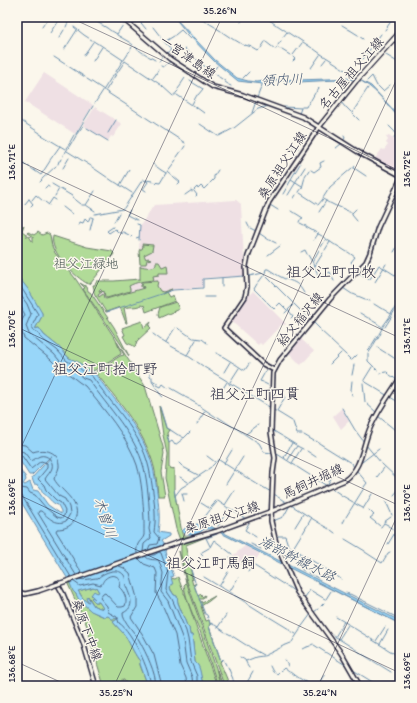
<svg xmlns="http://www.w3.org/2000/svg" width="417" height="703" font-family="Itim,'Klee One',sans-serif">
<style>
.built{fill:#efe0e4}
.green{fill:#b1db98;stroke:#6a7e6a}
.water{fill:#98d6f9;stroke:#698ead;fill-rule:evenodd}
.lines{fill:none;stroke-linecap:round;stroke-linejoin:round}
.shore{stroke:#516a87;stroke-width:1}
.stream{stroke:#698ead;stroke-width:1}
.secondary-casing{stroke:#22223b;stroke-width:6}
.primary-casing{stroke:#22223b;stroke-width:6}
.secondary{stroke:#fbf7ec;stroke-width:3}
.primary{stroke:#fbf7ec;stroke-width:3.5}
.secondary-bridge-casing{stroke:#22223b;stroke-width:6;stroke-linecap:butt}
.secondary-bridge{stroke:#fbf7ec;stroke-width:3}
.ticks{fill:none;stroke:#22223b;stroke-width:1;stroke-opacity:0.45}
.labels{text-anchor:middle;dominant-baseline:central;stroke-width:3;stroke-linejoin:round;paint-order:stroke}
.street-label{font-size:13px;fill:#22223b;stroke:#fbf7ec}
.park-label{font-size:13px;fill:#4d5a57;stroke:#fbf7ec}
.water-label{font-size:14px;font-style:italic;fill:#455874;stroke:#fbf7ec}
.quarter-label{font-size:15px;fill:#22223b;stroke:#fbf7ec}
.neatline{fill:none;stroke:#22223b;stroke-width:1.5}
.ticks-label{font-size:10px;text-anchor:middle;fill:#22223b}
</style>
<rect width="100%" height="100%" fill="#fbf7ec"/>
<filter id="ink" filterUnits="userSpaceOnUse"><feTurbulence type="fractalNoise" baseFrequency=".025" numOctaves="2"/><feDisplacementMap in="SourceGraphic" scale="8" xChannelSelector="R" yChannelSelector="G"/><feConvolveMatrix kernelMatrix="1 2 1 2 8 2 1 2 1" color-interpolation-filters="sRGB"/></filter>
<g filter="url(#ink)">
<path class="built" d="M44,73L93,105L75,134L25,102Z
M95,107L122,124L113,137L111,136L108,141L83,125Z
M389,135L400,144V174L374,160L382,149L384,150L388,145L386,143L388,140L386,137Z
M236,200L241,204V206L245,276L203,278V287L172,290L106,312L94,293V289L93,285L97,281H114L140,278L139,251L140,226L154,205Z
M253,291L286,324L285,325L282,324L262,345L260,343L258,345L231,321L246,298Z
M300,338L314,351L301,365L288,352Z
M342,408L349,421L341,429L333,416Z
M245,546L260,554L248,570L231,557Z"/>
<path class="green" d="M24,225L22,231L26,234V236L28,237L29,236L32,241H33V237L27,233L28,232L34,235L38,232L42,235L47,233L50,235L52,246L55,253L75,278L89,299L116,340L121,353V354L93,371L92,370H88L78,362L69,358L59,347L44,335L39,328L35,329L41,318L42,313L37,307L34,299L17,275V226H23Z
M53,236L87,247L112,251L114,254L90,284H88C75,277 49,252 53,236Z
M142,244L153,245L152,251L144,255L146,259L148,258L151,259L147,260L146,264H140L139,251L140,249H142L143,246Z
M156,262H159L162,267L167,265L168,273H159V275L153,276L154,280C144,281 136,282 129,286L130,289V291L107,298L105,297L104,291L103,292L100,289L99,291L102,292L98,295L99,297L103,294L104,298L106,299L144,288L143,286V288L141,287V285H143L141,284V282L158,281L157,286L160,291L163,292L172,289L162,294L166,292L169,297L173,295L175,301L146,312L144,305L143,306L141,305C136,308 130,306 124,308L127,323H126L120,307L106,312L94,293V289L93,285H95L97,281H114L140,279V266C146,267 151,269 156,265Z
M80,283L87,287L88,291L91,293L114,327L129,356L83,289L85,288Z
M176,302L179,309L159,318L158,314L160,307Z
M142,321L144,328L151,322L149,326L151,328L137,341L135,347L132,345L127,343L123,336L125,335L122,328Z
M117,342L145,386L163,447L164,454L161,472L165,496H158C157,484 156,472 152,460C141,427 116,398 95,372L120,356L124,355Z
M159,406L166,428L169,430L167,433L169,443V468L173,469L174,468V489L182,533L183,536H192L209,532L180,540L176,529L165,478L167,454L163,435Z
M211,535L186,545V549L193,580L190,574L193,585L196,583L194,585L198,596L201,594L202,597L205,595L203,599H199L200,601H201L202,603L215,596L209,601L201,606L206,621L209,620L210,624L209,626L221,661L220,662L230,686L224,685L185,576L181,555V542Z
M179,551L188,587L216,668L219,680L217,670L223,686H218L200,631C194,617 186,601 184,585L186,583Z
M178,577L182,588L184,590V594H185L217,686H204C200,679 201,667 195,662L192,635H190L189,628L187,626L177,600V596L174,595L170,588L171,584L172,585L171,578L175,579Z
M69,581L75,592L72,587H74L77,593H75C86,607 88,611 105,617L108,616L112,619L119,618L113,622C118,628 122,631 126,637C130,644 136,657 140,661V665L148,686H125V681L122,679L123,686H119L115,681L113,683V686H104L86,627L87,626L67,582Z
M93,587L95,588L96,587L99,592L97,593L94,592L91,595L96,599L91,598L95,602H99L104,609H103L94,606L88,596L86,598L89,602C83,602 82,595 78,591Z"/>
<path class="water" d="M174,17L215,60L237,78L248,81L256,82L283,79L297,80L356,78L371,86L400,117V119C387,105 374,85 356,79L299,82L280,80L262,84L238,81L214,61L188,34Z
M17,275L28,289L42,313V316L35,329L39,328L44,335L59,347L69,358L78,362L88,370H92C117,403 148,435 155,477C157,490 160,511 159,523C159,526 158,529 158,532L169,534V536L161,541L166,548L165,552L174,576L171,577L173,585L171,584L170,589L174,595L177,596L178,603L187,626L189,628L190,635H192L195,662C202,667 200,679 204,686H148L140,664V661C136,657 130,644 126,637C122,631 118,628 113,622L119,618L112,619L108,616L105,617L91,611L79,600L76,594L73,591L69,581L17,495V467L25,476L26,480L23,484L25,485L30,482L33,490L38,491L48,505L61,514V511L58,505C51,503 49,497 43,493C41,489 40,484 34,484L32,478L52,456H51L32,475H29L17,456ZM93,587L95,588L96,587L99,592L97,593L94,591L91,595L95,599L92,597L91,598L95,602H99L103,608V609L94,606L87,596L86,598L89,602C84,602 81,595 78,591Z
M197,524L202,526L212,527L400,621V624L213,529H204C196,536 192,535 183,533L182,531L188,526Z"/>
<g class="lines">
<path class="shore" d="M17,281L38,314L32,326V330L38,333L41,338L57,350L67,361L77,366L86,374L91,375C112,405 141,432 149,468C152,482 156,509 155,523C155,526 154,529 154,532L159,538L157,544L150,545L148,550
M17,290L27,304L31,314L26,326L29,334L54,354L64,366L74,370L83,378L89,380C108,408 135,434 144,468C148,485 149,504 150,522L149,529L151,538L144,544L143,552
M17,301L21,307L25,315L21,322L20,328L24,338L50,359L61,370L70,375L79,382L85,386C104,410 127,435 137,465C142,482 143,501 144,519C144,522 144,532 144,535C143,541 135,541 137,554
M17,444L25,445L33,452C44,448 60,451 59,467C58,472 55,475 54,479C61,492 84,503 74,521C70,527 64,529 57,529L56,531L82,573
M17,450L24,452L31,461C34,460 37,457 40,456C47,454 54,461 52,468C51,472 47,475 45,479L59,496L65,499L69,507L70,514L66,521C56,526 48,517 41,511H39L38,513L76,575
M17,455L22,456L31,469L41,461L47,463V468L38,479L44,485L46,490L56,500L61,503L65,511L64,516L61,518L57,517L46,508L35,495L30,493L27,489L21,488L19,484L21,478L17,473
M17,494L22,496L71,577
M150,555H154L159,552L161,553L168,573L166,590L172,599L186,631L188,639L191,662L197,676V682L200,686
M145,556C150,562 155,558 159,561L163,573L161,592L168,601L183,640L186,663L192,677L193,686
M139,559L144,564L155,568L157,573L156,593L162,604L175,635L180,665L186,678L187,686
M119,566L124,568L130,573L137,598V607L131,617L143,635L154,655L162,686
M79,579C84,581 92,578 98,578C104,572 120,566 125,577C126,580 125,584 126,586C130,596 136,607 123,613C122,621 136,633 140,642C146,653 156,673 156,686
M73,581L80,586L93,583L101,585C102,584 104,579 105,579C112,572 123,576 119,587C124,591 128,600 125,606L122,607H118L105,593L103,594L100,598L107,606L108,612L117,617L119,623C132,631 150,671 151,686"/>
<path class="stream" d="M94,17L93,19L97,21
M138,17L137,18L146,29
M200,17L202,18
M264,17L271,21
M395,18L400,22
M202,19L215,27
M70,20L71,17
M271,21L276,25
M97,22L107,28
M241,22L244,17
M277,25L286,31
M342,25L347,28
M42,27L49,17
M66,27L69,20
M74,27L84,35L98,44
M153,27L160,36
M107,28L111,31
M216,28L221,31
M348,29L350,30
M350,30L358,35
M385,30L394,17
M112,31L117,34
M222,32L234,40
M287,32L296,38
M50,33L59,19
M117,34L123,25
M117,35L129,42
M175,35L181,30L190,39
M359,36L363,39
M283,37L287,32
M59,38L64,30
M161,38L170,48
M297,38L312,48
M235,40L245,46V45L252,47
M166,41L174,36
M129,42L133,45
M266,42L275,49
M68,44L77,30
M99,44L123,60
M278,45L281,41
M135,47L138,49
M253,48L258,51L259,50
M261,48L265,42
M375,48L380,52L379,53
M131,49L132,47
M185,49L188,52
M276,49L277,47L280,49
M314,49L321,54
M64,50L67,45
M139,50L143,53
M282,50L290,55
M128,53L130,51
M144,53L147,55
M189,53L202,64
M165,54L171,50L170,49
M321,54L340,66
M84,55L93,42
M293,55L302,43
M386,55L399,63
M148,56L155,60
M54,57L85,77
M293,57L295,59L293,61
M363,59L381,34
M124,60L128,54
M93,61L102,47
M159,62L163,55
M322,64L326,59
M203,65L207,68
M161,66L163,67L171,61
M341,67L350,73
M311,68L320,55
M209,70L212,71
M213,71L217,66
M213,73H214
M156,74L158,70
M205,74L208,69
M215,74L218,76
M114,75L123,60
M115,76L125,61L161,85
M219,77L225,81
M153,78L156,74
M243,78L249,72
M87,79L104,90
M190,81L203,89
M367,81L372,76L377,86
M225,82L228,84
M181,84L185,78
M229,85L231,86
M162,86L173,96
M378,86L383,91L390,85
M178,89L181,85
M106,90L115,76
M105,91L185,143
M316,92L319,88
M176,93L178,91
M175,94H176
M174,95H175
M177,95L192,105
M198,95L203,89
M257,98L262,85
M311,100L315,93
M360,100L368,88
M341,102L345,107
M95,103L113,75
M192,104L197,95
M308,104L310,101
M193,105L204,113
M284,107L301,108
M302,107H306L307,105
M346,107L351,112
M252,113L256,101
M352,113L360,101
M299,114L301,108
M353,114L359,120
M17,118L40,133
M200,124L218,136
M389,126L395,132L396,136L394,137
M87,128L108,141
M108,133L116,120
M40,134L60,146
M76,134L93,106
M76,135L83,126
M219,136L234,128L258,109L269,106
M395,138L400,143
M73,141L76,136
M343,141L345,138L344,136
M70,142L74,135
M66,148L70,143
M336,148L341,144L342,143
M183,149L185,146
M289,150L294,146L298,148
M67,151L91,166
M65,153L72,142
M63,156V155
M177,157L182,150
M50,160L60,146L65,149
M60,161L61,159
M22,162L41,175L50,161
M58,164L59,161
M153,164L154,165
M300,164L291,179L302,186
M18,166L21,162
M155,166H156
M17,167V166
M92,167L114,182
M157,167L161,170
M63,168L69,158
M354,168L366,176
M354,168L355,166
M161,170L166,173
M311,170L314,172L321,167L320,163L324,161
M167,172L176,160
M168,172L180,182L178,184
M17,174L18,175L17,176
M305,176L309,170
M42,179L56,166
M144,180L148,182L143,189L146,191
M146,180L152,181
M338,180L352,168
M296,181L305,167
M40,182L42,180
M115,182L132,193
M153,182L160,183L166,173
M17,183L19,185L17,186
M210,183L214,179V176L218,170
M52,184L72,196
M120,185L129,170
M45,188L47,186L49,187
M194,190L197,187L198,189L201,186L204,189L208,185
M194,191L197,195L196,196
M299,192L302,188L305,177
M396,192L397,193
M300,193L317,204
M283,194L291,180
M398,194L400,195
M185,195L192,190V192
M288,195L296,182
M55,196L59,189
M72,197L81,204
M294,198L296,195
M323,198L330,187L337,181
M29,199L33,204L31,206
M32,200L36,195L43,201
M45,202L49,205
M330,203L336,206
M25,204L29,199
M49,204L53,198L56,200
M82,205H86L95,211
M86,205L95,191
M270,205L278,210
M318,205L323,199L329,203
M337,206L348,211
M63,207L72,214
M124,208L143,179
M356,209L352,213V215L357,221
M130,210L127,215L137,220
M291,211L294,213
M319,212L326,201
M349,212H351
M395,212L400,204
M295,213L303,218L301,219
M95,214L123,209
M91,217L93,218
M114,222L119,213
M299,222L300,220
M247,223L249,227
M300,223L306,226
M137,224L140,225L139,240
M79,225L80,222L83,223L85,219L88,222L90,217
M113,227L107,231L109,233L115,229L118,232
M306,227L322,236
M250,228L256,231
M399,229L400,230
M90,230L93,218
M119,232L121,234L122,232
M123,232L129,235
M259,233L269,240
M131,237L133,235L136,238L139,237
M323,237L335,245
M270,240L276,243
M314,240L318,234
M336,245L347,252
M321,247L326,239
M325,250L330,242
M301,252L305,250L307,254
M348,252L355,257L351,262L357,270
M394,252L400,242
M268,255L280,246
M308,255L313,263
M313,261L319,250
M313,264L317,272
M315,266L323,253
M358,272L364,276
M265,273L266,269H268L279,276L285,279
M317,273L319,276H321
M264,274L293,303
M395,275L400,278
M249,276L263,273
M321,276L330,272L332,276
M365,276L366,277
M332,277L334,281
M366,277L369,279
M222,278V287
M286,279C297,283 298,283 304,293
M370,279L379,265L395,275
M375,282L386,264
M258,283L264,275
M343,288L352,294
M256,291L254,289L257,284
M256,291L261,296
M353,294L365,299
M205,297H214
M262,297L266,301
M366,300L370,301
M267,302L271,306
M294,304L311,321
M374,304L382,309
M272,307L274,309L280,303L287,310
M383,309L391,314
M289,311L293,316L291,318
M107,312L173,290L203,288V279L245,276
M285,313L293,305
M360,313L368,318
M391,314L400,300
M392,315L400,302
M396,317L400,311
M369,318L372,320
M397,318L400,320
M373,321L378,324
M313,322L320,329
M379,325L382,327
M383,326L391,315
M385,327L392,316
M178,328L180,330
M181,330L188,335
M321,331L331,340
M153,334L161,340
M379,334L383,327
M189,335L193,338
M380,335L381,333
M194,338L201,339
M202,339L207,343
M162,340L170,345
M331,341L346,355
M166,342L175,328
M374,344L379,336
M374,345L368,354V361L374,367
M171,346L180,351
M370,348L378,335
M378,348L386,353
M368,351L370,349
M181,352L187,355
M216,353L222,356
M388,354L394,358
M187,355L196,340
M188,356L194,360
M222,356L235,364
M347,356L351,360
M395,359L400,362
M352,360L357,355
M197,362L203,366
M235,364L244,370
M330,364L341,353
M204,367L227,381
M375,368L377,370
M245,370L249,364
M224,372L230,362
M387,372L389,374
M265,373L268,369
M380,373L386,372
M352,375L354,365
M390,375L397,380
M151,377L150,376V370L152,362
M152,377V380L157,383V384
M364,380L372,367
M152,381L160,394L163,397
M352,381L351,390L352,395
M364,381L374,387
M228,382L230,385
M230,382L239,368
M263,382L260,381L264,374
M230,383L240,389
M264,383L268,385
M363,383L365,402L377,413
M157,385L161,387L163,384L168,388
M171,388L185,396
M375,388L388,396
M274,389L281,393
M241,390L271,408
M220,393L227,382
M282,394L285,396
M185,397L189,399
M390,397L400,403
M190,400L197,404
M198,405L216,417
M160,407L166,427
M342,408L355,430L364,442
M274,410L292,421
M277,411L285,397
M378,416L400,434
M218,417L233,427
M293,422L297,434H302
M197,424L205,411
M234,427L252,439
M166,428L172,431
M272,430L282,436
M172,431L178,435
M246,434L258,425
M179,435L184,438L190,432
M304,435L314,441
M167,436L169,443L172,441L175,445L183,439
M283,437L296,445
M254,440L259,443L264,452L272,453
M316,441L322,445
M322,445L351,463L355,468
M366,445L381,463
M297,446L303,449
M307,451L316,457
M292,453L297,446
M277,454L296,466
M207,456L215,462
M285,458L284,457L292,443
M219,460L233,469
M288,460L292,453
M216,462L218,460
M362,462L379,449
M179,463L182,466
M224,463L232,450
M292,463L301,449
M382,464L399,480
M212,466L215,463
M183,467L198,475
M297,467L327,486
M208,469L211,467
M235,470L243,475
M357,471L367,483L364,487
M244,476L251,480
M180,477L188,482
M377,477L384,468
M400,480V481
M252,481L260,486
M190,482L208,470
M226,484L243,457
M327,485L335,472
M261,486L271,492
M331,488L340,494
M174,489L176,501
M182,493L184,501
M183,494H187
M274,494L277,496
M341,495L353,502
M394,495L400,488
M175,496L181,488L189,483
M278,497L287,503
M218,501L228,508
M385,501L388,506
M201,503L209,508
M214,503L216,501
M354,503L359,506
M225,505L234,491
M291,505L308,516
M359,506L363,508
M388,506L392,515
M210,508L214,504
M229,508L246,519
M211,509L217,502
M363,509L372,494
M369,510L374,515L370,518L380,526
M213,516L220,521
M284,516L290,505
M308,516L321,524
M223,517L228,509
M346,517L364,488
M204,518L210,510
M203,519L204,520
M273,521L283,517
M384,522L391,517
M249,523L245,530L256,537
M342,523L344,519
M322,525L329,529
M218,526L223,518
M388,526L400,533
M295,527L303,514
M381,527L384,523L388,525
M331,530L335,533
M303,533L311,519
M206,538L210,546
M207,538L217,534
M276,538L278,536H285L288,545
M345,539L365,551
M251,544L261,549
M388,544L396,531
M289,546L301,553
M210,547L214,540L232,554
M293,548L301,535
M202,552L209,548
M365,552L382,563L388,553L390,552
M201,553L203,555
M303,555L324,568
M188,556L189,559
M230,557L239,564
M292,558L301,554
M189,560L191,569
M302,567L301,569L304,571
M326,569L341,579
M191,570L195,582
M248,572L253,565L286,586
M308,573L312,575
M314,576L318,578
M204,577L222,588
M317,582L400,624
M196,584L194,585L205,614L207,615L208,618
M220,585L228,572
M287,586L295,592
M222,588L233,594
M230,591L238,578
M346,592L386,612
M234,595L264,614
M300,595L305,597L310,590L325,599
M326,599L331,591
M321,606L324,603
M314,612L318,609
M388,613L400,619
M266,615L289,629
M336,617L348,624
M209,620L210,623
M214,625L211,623L209,627L221,661L223,659L226,665
M215,625L225,632
M349,625L370,638
M218,627L226,615
M300,629L311,614
M289,630L296,634
M227,633L231,635
M333,635L339,639
M232,636L246,645
M335,637L344,622
M339,639L361,653
M339,639L348,625
M371,639L400,657
M376,641L385,627
M292,642L300,630
M380,644L388,630
M247,645L254,650
M286,645L291,643
M311,645L313,644
M314,645L347,666
M281,647L285,645
M307,647L310,646
M303,649L307,647
M254,650L263,655
M362,654L391,672
M266,655L280,648
M264,656L266,655
M240,657L245,660L247,664
M285,660L288,666
M246,661L256,657L263,656
M247,665L249,668
M270,666L273,672L277,674
M228,667L233,679
M282,670L284,668L289,672
M353,670L379,686
M290,672L298,678
M277,674L281,670
M299,678L312,686
M233,680L235,685L240,683L244,686
M229,682L230,686
M245,686L253,672
M317,686L325,674"/>
<g class="secondary-casing">
<path id="secondary" d="M121,17L170,59L213,87L243,95L303,117L363,155L400,175
M394,39L400,43
M274,370L263,364L224,328L245,297L247,287L246,266L248,256L269,202L319,127
M57,583L63,594L83,642L96,686
M61,583L179,542L217,531L272,511L345,480C363,467 362,445 371,426C379,409 390,394 400,378
M17,592L25,594L38,591
M360,686L341,653L297,592L276,543L271,521L273,473L275,458L271,432L273,373L280,360L330,299L366,262L370,253L378,227L400,180"/>
</g>
<g class="primary-casing">
<path id="primary" d="M319,127L356,81L400,32"/>
</g>
<use href="#secondary" class="secondary"/>
<use href="#primary" class="primary"/>
<g class="secondary-bridge-casing">
<path id="secondary-bridge" d="M38,591L61,583"/>
</g>
<use href="#secondary-bridge" class="secondary-bridge"/>
</g>
</g>
<path class="ticks" d="M69,17L400,171M17,19L18,17M17,160L400,338M17,327L400,506M17,456L222,17M17,494L400,673M17,662L69,686M114,686L400,72M318,686L400,510"/>
<g class="labels">
<g class="street-label">
<text transform="translate(188 57) rotate(35)">一宮津島線</text>
<text transform="translate(351 73) rotate(-49)">名古屋祖父江線</text>
<text transform="translate(282 165) rotate(-57)">桑原祖父江線</text>
<text transform="translate(300 319) rotate(-51)">給父稲沢線</text>
<text transform="translate(313 481) rotate(-25)">馬飼井堀線</text>
<text transform="translate(222 517) rotate(-18)">桑原祖父江線</text>
<text transform="translate(87 630) rotate(70)">桑原下中線</text>
</g>
<g class="park-label">
<text x="86" y="263">祖父江緑地</text>
</g>
<g class="water-label">
<text transform="translate(282 80) rotate(-3)">領内川</text>
<text transform="translate(105 518) rotate(71)">木曽川</text>
<text transform="translate(297 559) rotate(27)">海部幹線水路</text>
</g>
<g class="quarter-label">
<text x="331" y="272">祖父江町中牧</text>
<text x="105" y="369">祖父江町拾町野</text>
<text x="255" y="394">祖父江町四貫</text>
<text x="211" y="563">祖父江町馬飼</text>
</g>
</g>
<rect width="417" height="703" fill="none" stroke="#fbf7ec" stroke-width="44"/>
<rect x="22" y="22" width="373" height="659" class="neatline"/>
<g class="ticks-label">
<text x="220" y="14">35.26°N</text>
<text transform="translate(11 162) rotate(-90)" y="4">136.71°E</text>
<text transform="translate(406 169) rotate(-90)" y="4">136.72°E</text>
<text transform="translate(11 329) rotate(-90)" y="4">136.70°E</text>
<text transform="translate(406 336) rotate(-90)" y="4">136.71°E</text>
<text transform="translate(11 497) rotate(-90)" y="4">136.69°E</text>
<text transform="translate(406 503) rotate(-90)" y="4">136.70°E</text>
<text transform="translate(11 664) rotate(-90)" y="4">136.68°E</text>
<text transform="translate(406 671) rotate(-90)" y="4">136.69°E</text>
<text x="116" y="696">35.25°N</text>
<text x="320" y="696">35.24°N</text>
</g>
</svg>
